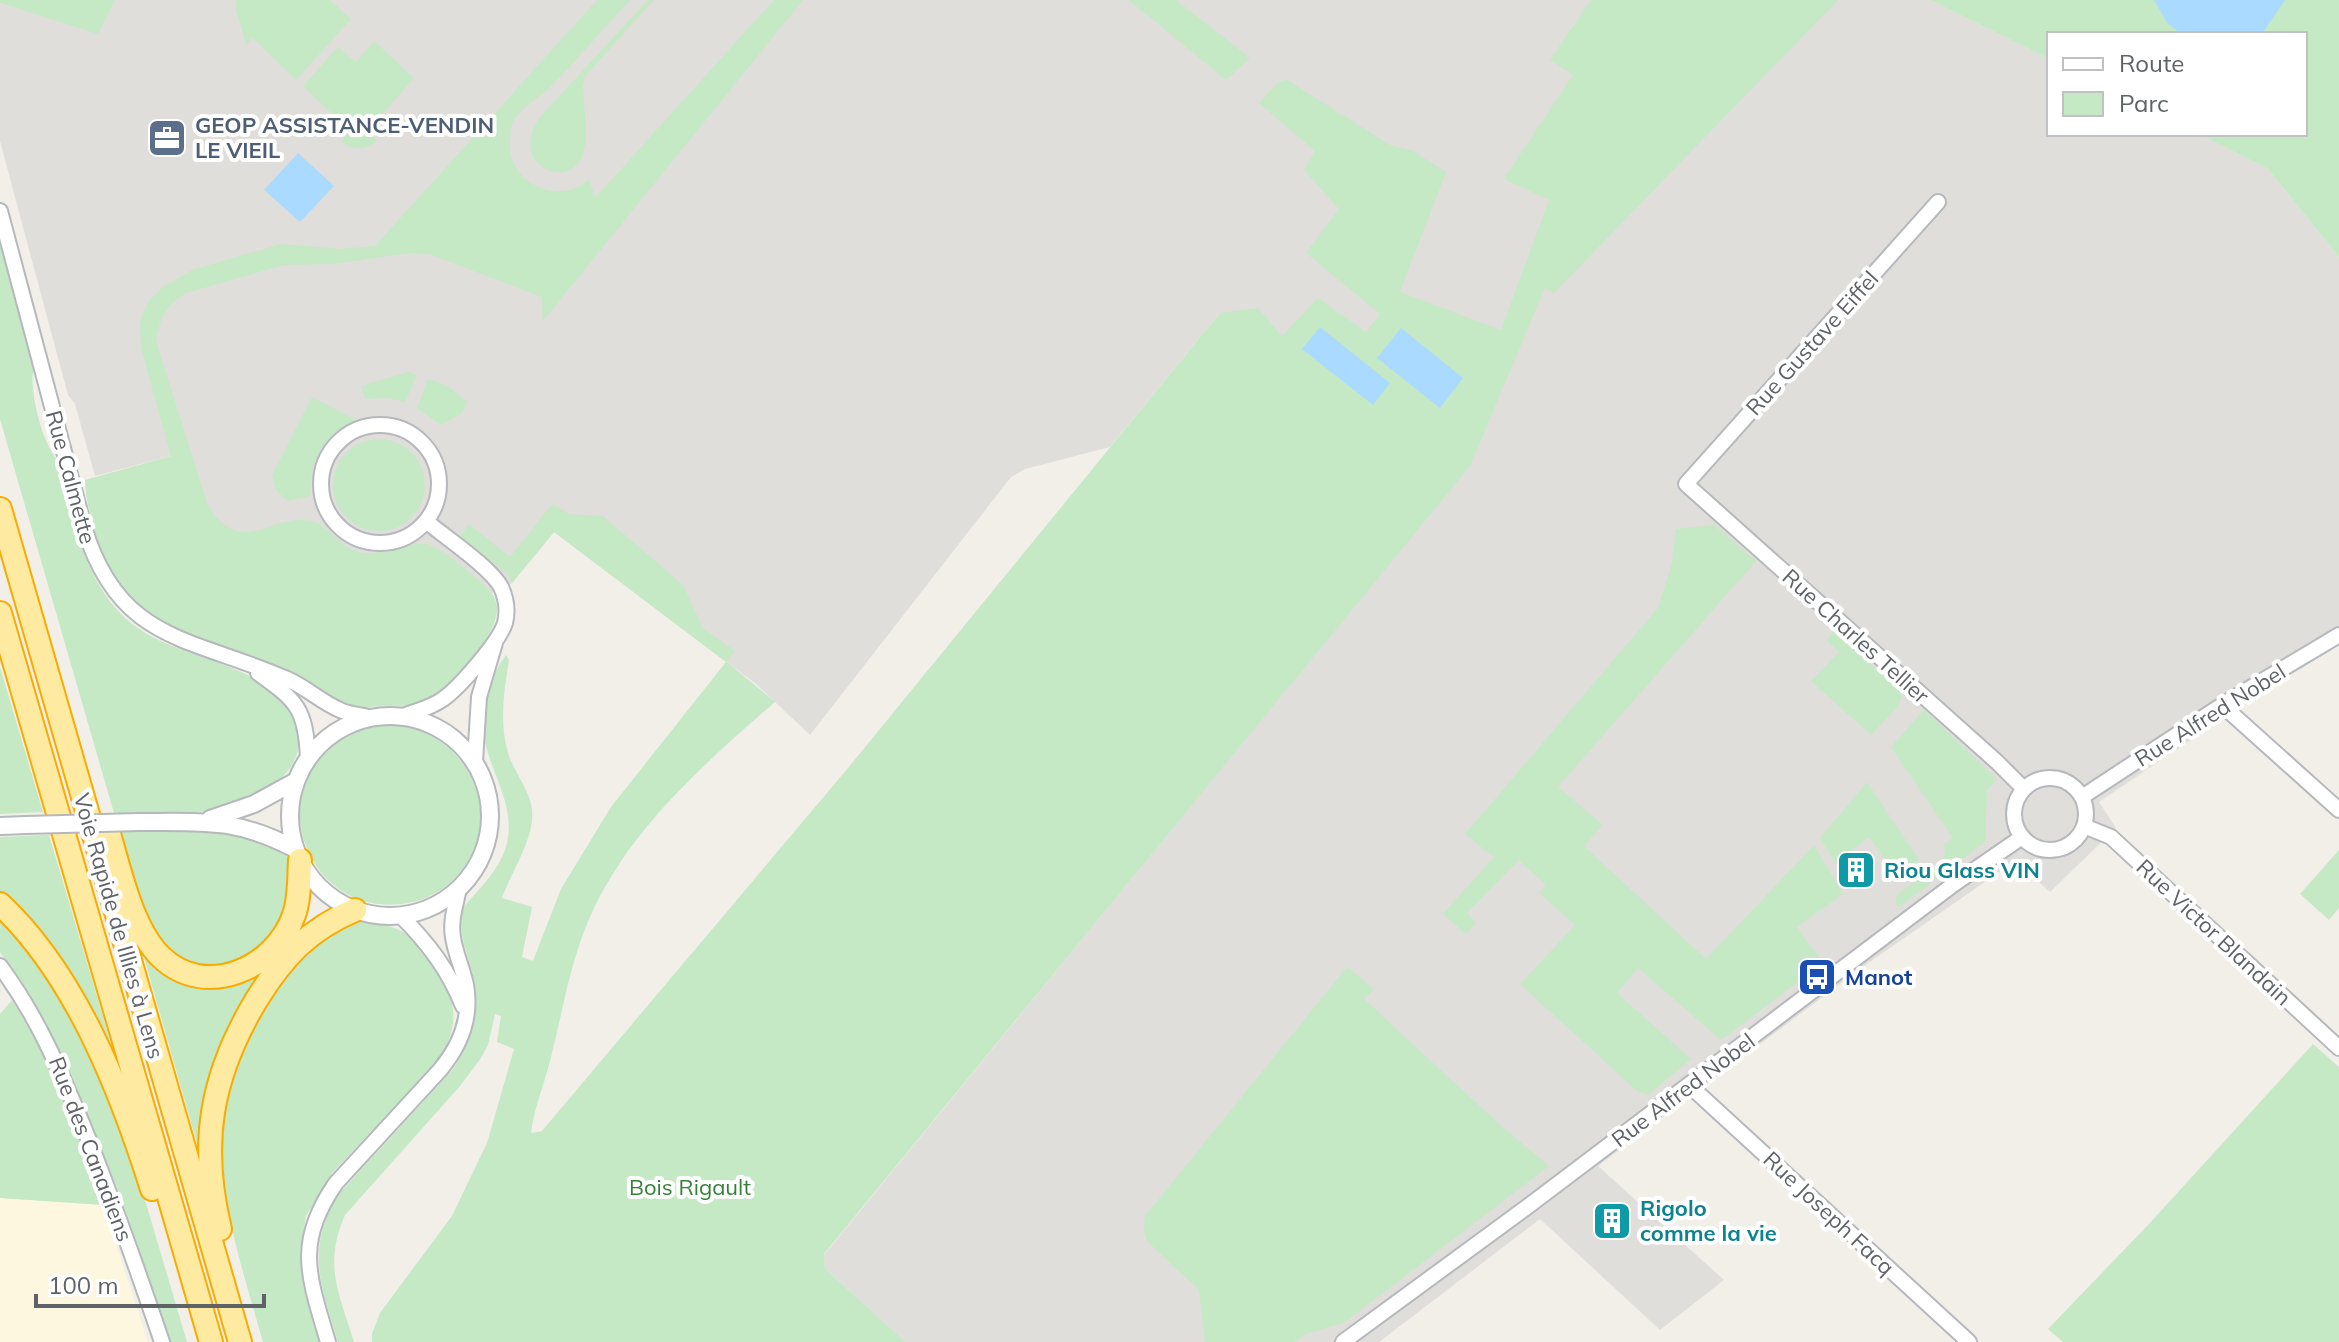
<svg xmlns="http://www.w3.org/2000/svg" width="2339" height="1342" font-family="Mulish,sans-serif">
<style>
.commercial{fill:#fef7e0}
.industrial{fill:#e0deda}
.green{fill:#c5e8c5}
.water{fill:#aadaff}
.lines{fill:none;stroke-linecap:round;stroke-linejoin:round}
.minor-casing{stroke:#b5b8bc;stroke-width:18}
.tertiary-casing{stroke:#b5b8bc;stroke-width:20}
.trunk-casing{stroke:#f9ab00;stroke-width:26}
.minor{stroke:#fff;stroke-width:14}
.tertiary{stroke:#fff;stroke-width:16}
.trunk{stroke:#feeaa1;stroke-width:22}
.tertiary-bridge-casing{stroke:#b5b8bc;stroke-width:20;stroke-linecap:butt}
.tertiary-bridge{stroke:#fff;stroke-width:16}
.labels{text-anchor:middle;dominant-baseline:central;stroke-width:8;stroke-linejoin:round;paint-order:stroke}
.service-label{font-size:22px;font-weight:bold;fill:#4e5e75;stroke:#fff;text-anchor:start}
.street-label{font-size:22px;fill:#5f6368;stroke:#fff}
.culture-label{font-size:22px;font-weight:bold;fill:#0d838f;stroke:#fff;text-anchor:start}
.transit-label{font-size:22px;font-weight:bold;fill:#164399;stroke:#fff;text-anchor:start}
.park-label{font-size:22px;fill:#348238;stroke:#fff}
</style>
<rect width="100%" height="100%" fill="#f1efe8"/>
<path class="commercial" d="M0,1198L103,1205L148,1342H0Z"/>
<path class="industrial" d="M115,0H1930L2049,59V134H2199L2268,169L2339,257V644L2290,673L2099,802L2116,828L2050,892L2015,861L1861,968L1598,1166L1724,1280L1660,1330L1540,1219L1379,1342H906L825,1269L824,1255L1469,466L1220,313L1110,447L1025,469L1011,477L810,735L756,684L554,532L512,583L492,593L445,554L350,565L212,539L190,451L95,476L75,404L68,395L0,141V3L98,33Z"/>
<path class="green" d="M0,0H115L98,34L0,3Z
M236,0H330L351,19L296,80L253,38L246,44L236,10Z
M597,0H630C603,29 578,59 550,87C539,98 522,107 514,120C511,125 511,132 510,138C504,180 558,209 589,179L595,198L774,0H803L543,321L542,297L429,254L410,253L332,264L284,265L186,293C165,305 160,319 156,341L208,506C244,559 269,513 311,521C328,524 338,545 355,551C382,559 405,541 427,544C439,546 487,584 493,595C500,607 497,618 491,630C474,660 452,696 416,704C404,707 391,705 379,706C370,707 359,710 349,707C342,706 334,700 328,696C307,685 285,672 263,662C191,631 122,624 97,539C91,518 86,501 85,480L171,456L141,348L140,321L148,302L163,287L192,270L281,244L341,249L375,246Z
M648,0H654L585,76L583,85C583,103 589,137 583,154C571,191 508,168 539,118Z
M1129,0H1176L1250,58L1226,80Z
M1591,0H1838L1554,293L1545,288L1470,466L824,1254L825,1269L906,1342H372V1334L380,1313L452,1216L487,1143L514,1049L497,1042L501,1016L495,1014L488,1045L481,1058L460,1086L345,1215C323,1265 339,1293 354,1342H338C321,1286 306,1253 336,1197L454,1068C470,1042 480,1017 475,985C471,958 455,935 464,907C477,891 493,876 502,857C520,818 498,787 487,750C478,719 487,680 506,655L509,660C504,691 499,722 508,753C514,772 530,790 532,810C535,838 511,872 502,898L532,907L522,957L533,961L561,889L611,807L726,662L554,532L512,583L507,574L460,536L469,524L510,557L553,503L568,514L603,516L683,585L703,628L735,651L727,662L775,702C704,764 629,829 590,917C570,962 563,1010 551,1057C545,1082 534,1108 531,1133L542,1131L848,768L1220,313L1258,308L1282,336L1318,298L1366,332L1380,314L1306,253L1339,209L1304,170L1315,151L1259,103L1275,85L1286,79L1390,145L1413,151L1446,172L1400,292L1501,330L1549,200L1504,179L1573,75L1550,60Z
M1930,0H2339V257L2268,169L2199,134H2305V34H2049V59Z
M374,41L414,78L367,131L377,141C365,150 352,151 341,141L350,131L303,86L338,47L356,62Z
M0,241L34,366C28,389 42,444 59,462C71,513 82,573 120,613C127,621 139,629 149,635C193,661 286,670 298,728C301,745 298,759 286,773C249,821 168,813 114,813L0,419Z
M408,372L417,375L405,402L388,398L365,399L361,386Z
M428,379L446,385L468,402L461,414L441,425L417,408Z
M312,397L356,420C321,439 311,457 310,496L288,501L276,490L272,475Z
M333 485a46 46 0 1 1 92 0a46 46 0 1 1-92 0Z
M1714,525L1756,561L1558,787L1603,825L1584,846L1706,959L1814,845L1843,894L1797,927L1823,963L1721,1040L1638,968L1617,993L1691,1059L1648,1095L1637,1091L1520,984L1575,925L1539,893L1546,885L1519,860L1467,913L1476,923L1466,934L1443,914L1494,857L1465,834L1658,608L1672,563L1676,529Z
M1833,631L1902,692L1899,705L1871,735L1811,681L1839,652L1827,640Z
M0,667L43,812L0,814Z
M1924,710L1997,779L1987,790L1985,842L1899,907L1895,901L1898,894L1942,862L1945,853L1944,844L1953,838L1891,747Z
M393,723C460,732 504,801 467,863C455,883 432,899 408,903C303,922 256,778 352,733C365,727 379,725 393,723Z
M1867,782L1919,860L1896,876L1869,837L1840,859L1842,864L1838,867L1820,838Z
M230,830C247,836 274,840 285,854C295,868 292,887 287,901C266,964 194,994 153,930C135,902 128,864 118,832Z
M49,835L120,1074L0,894V837Z
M2339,850V908L2329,920L2300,894Z
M0,910L66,996L127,1139L187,1342H171L118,1189L55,1043L30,995L0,952Z
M349,921C396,921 421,935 442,977C459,1011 457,1032 436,1063L333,1172L306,1216L300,1251L304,1290L320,1342H263C227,1215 193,1129 266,1006C276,988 294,953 311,941C322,933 336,927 349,921Z
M142,950L170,972L271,962L203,1144L198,1147Z
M1347,967L1374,989L1364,999L1499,1124L1549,1166L1345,1322L1304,1335L1294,1342H1205L1199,1290L1147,1241L1144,1232L1145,1216Z
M12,1000C51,1063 82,1134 103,1205L0,1198V1014Z
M2313,1044L2339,1067V1342H2063L2048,1329L2149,1224Z"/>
<path class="water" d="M2154,0H2285L2262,34H2182L2168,24Z
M298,153L334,186L300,222L264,190Z
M1320,327L1390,383L1373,405L1302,349Z
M1401,328L1463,378L1440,408L1377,358Z"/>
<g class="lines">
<g class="minor-casing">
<path id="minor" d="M1938,202L1686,484L1997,762L2023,788
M0,211L84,527C119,643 192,637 287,679C306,687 321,702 340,710C348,714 360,715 369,717
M321 484a59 59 0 1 1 118 0a59 59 0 1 1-118 0Z
M258,673C297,701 305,708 308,757
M2222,705L2339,810
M403,716C416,711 431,708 443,699C459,688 499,642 505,623C508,611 506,598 501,587C490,567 445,537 426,521
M475,762L479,697L495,643
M2014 814a36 36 0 1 1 72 0a36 36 0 1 1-72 0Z
M2082,797L2222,705L2339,635
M2084,826L2111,837L2339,1048
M400,915C428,943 448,969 463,1006
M0,966C37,1016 58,1066 82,1123C111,1195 137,1268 162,1342
M1689,1085L1969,1342
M328,1342C309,1277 294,1243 336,1183L440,1070C460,1046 472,1018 466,985C463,969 455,953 453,937C450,921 456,904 459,888
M1343,1342L1527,1207L1954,884L2022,837"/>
</g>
<g class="tertiary-casing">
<path id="tertiary" d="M290 816a100 100 0 1 1 200 0a100 100 0 1 1-200 0Z
M210,819L254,804L296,781
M139,822C202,822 237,818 295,849
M0,826L26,825"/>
</g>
<g class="trunk-casing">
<path id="trunk" d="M0,509L240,1342
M0,613L211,1342
M107,827C119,866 131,928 161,957C206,1000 276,968 294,915C300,898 299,878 300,860
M0,904C76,975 121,1091 152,1189
M220,1229C199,1143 211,1075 257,999C283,957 309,929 355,910"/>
</g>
<use href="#minor" class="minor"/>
<use href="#tertiary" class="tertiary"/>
<use href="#trunk" class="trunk"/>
<g class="tertiary-bridge-casing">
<path id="tertiary-bridge" d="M26,825L139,822"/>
</g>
<use href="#tertiary-bridge" class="tertiary-bridge"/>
</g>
<defs>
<g id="office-square" transform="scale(2)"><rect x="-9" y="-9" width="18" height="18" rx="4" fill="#5c6f8a" stroke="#fff"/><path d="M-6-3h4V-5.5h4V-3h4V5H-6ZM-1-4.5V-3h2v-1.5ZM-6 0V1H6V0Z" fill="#fff"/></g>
<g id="building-square" transform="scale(2)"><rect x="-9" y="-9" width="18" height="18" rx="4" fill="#0f9aa8" stroke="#fff"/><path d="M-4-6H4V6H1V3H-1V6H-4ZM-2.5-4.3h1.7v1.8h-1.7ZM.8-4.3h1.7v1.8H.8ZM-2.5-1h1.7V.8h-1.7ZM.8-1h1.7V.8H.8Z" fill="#fff"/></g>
<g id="bus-square" transform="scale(2)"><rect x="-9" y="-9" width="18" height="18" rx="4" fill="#1a4fb4" stroke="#fff"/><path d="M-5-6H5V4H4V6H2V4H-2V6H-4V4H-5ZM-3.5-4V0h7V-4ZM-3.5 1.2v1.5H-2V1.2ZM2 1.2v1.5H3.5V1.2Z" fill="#fff"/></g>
</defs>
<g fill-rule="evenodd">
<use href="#office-square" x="167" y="138"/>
<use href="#building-square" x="1856" y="870"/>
<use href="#bus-square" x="1817" y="977"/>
<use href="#building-square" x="1612" y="1221"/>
</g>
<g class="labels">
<g class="service-label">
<text x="195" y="125">GEOP ASSISTANCE-VENDIN<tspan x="195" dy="25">LE VIEIL</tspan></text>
</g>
<g class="street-label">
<text transform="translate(1812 343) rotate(-48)">Rue Gustave Eiffel</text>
<text transform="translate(71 477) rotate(75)">Rue Calmette</text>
<text transform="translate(1856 636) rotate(42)">Rue Charles Tellier</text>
<text transform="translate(2210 715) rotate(-32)">Rue Alfred Nobel</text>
<text transform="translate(119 926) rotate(74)">Voie Rapide de Illies à Lens</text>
<text transform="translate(2214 932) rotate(43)">Rue Victor Blandain</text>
<text transform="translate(1683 1090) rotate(-37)">Rue Alfred Nobel</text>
<text transform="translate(91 1149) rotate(69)">Rue des Canadiens</text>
<text transform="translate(1829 1213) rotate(43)">Rue Joseph Facq</text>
</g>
<g class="culture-label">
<text x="1884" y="870">Riou Glass VIN</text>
<text x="1640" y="1208">Rigolo<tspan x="1640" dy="25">comme la vie</tspan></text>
</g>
<g class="transit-label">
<text x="1845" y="977">Manot</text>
</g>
<g class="park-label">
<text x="690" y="1187">Bois Rigault</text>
</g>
</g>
<rect x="2047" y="32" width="260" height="104" fill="#ffffff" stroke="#bfc1c3" stroke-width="2"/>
<rect x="2063" y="58" width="40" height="12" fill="#ffffff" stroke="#bfc1c3" stroke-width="2"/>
<text x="2119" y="72" font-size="24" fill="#5f6368">Route</text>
<rect x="2063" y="92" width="40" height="24" fill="#c5e8c5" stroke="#bfc1c3" stroke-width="2"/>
<text x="2119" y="112" font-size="24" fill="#5f6368">Parc</text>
<path d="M36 1294v12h228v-12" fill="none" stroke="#5f6368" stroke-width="4"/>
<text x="48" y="1294" font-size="24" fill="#5f6368" stroke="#ffffff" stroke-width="6" paint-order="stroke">100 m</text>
</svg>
